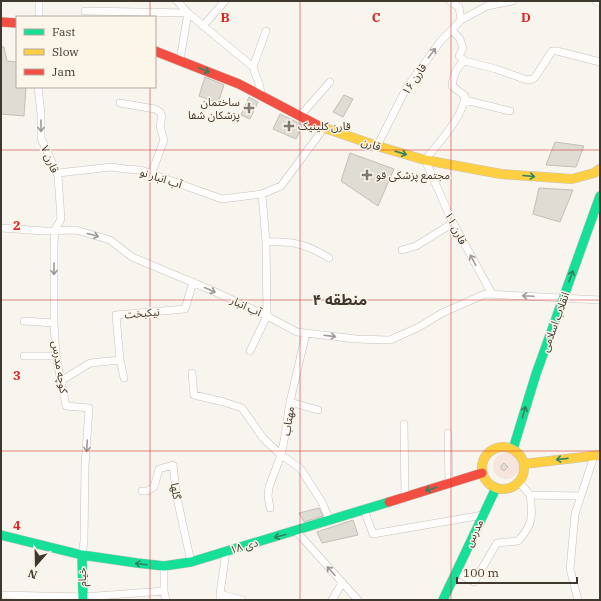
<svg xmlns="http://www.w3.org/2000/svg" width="601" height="601" font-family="'IBM Plex Serif','Noto Sans Arabic',serif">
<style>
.green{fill:#f6e5dd}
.building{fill:#dfdcd3;stroke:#c2bfb7}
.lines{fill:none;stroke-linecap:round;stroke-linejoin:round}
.street-casing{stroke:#c7c2ba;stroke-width:8}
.fast-casing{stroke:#c7c2ba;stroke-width:10}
.slow-casing{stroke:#c7c2ba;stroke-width:10}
.jam-casing{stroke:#c7c2ba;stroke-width:10}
.street{stroke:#fefdfc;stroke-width:7}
.fast{stroke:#16e098;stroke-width:9}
.slow{stroke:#ffcf43;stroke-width:9}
.jam{stroke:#f24e42;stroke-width:9}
.oneway{stroke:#9f9a95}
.oneway2{stroke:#2d845e}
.grid{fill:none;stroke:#d62828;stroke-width:1;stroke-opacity:0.55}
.poi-dot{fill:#807a71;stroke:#fcf5ea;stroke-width:1.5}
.labels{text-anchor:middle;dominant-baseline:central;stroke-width:3;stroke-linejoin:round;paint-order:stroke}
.street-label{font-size:11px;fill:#40382e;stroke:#fcf5ea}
.poi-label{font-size:11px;fill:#40382e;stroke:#fcf5ea;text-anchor:start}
.district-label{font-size:15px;font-weight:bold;fill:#40382e;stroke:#fcf5ea}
.grid-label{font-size:13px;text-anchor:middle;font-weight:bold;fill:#d62828;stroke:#fcf5ea;stroke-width:3;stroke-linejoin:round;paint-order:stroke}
</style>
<rect width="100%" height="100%" fill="#f8f4ee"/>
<path class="green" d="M493 466a13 13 0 1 1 26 0a13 13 0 1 1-26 0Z"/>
<path class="building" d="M1,47H4L7,61L17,62V87H26L24,116L1,114Z
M205,77L224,85L218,103L199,96Z
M344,95L353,99L343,117L333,112Z
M249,97L258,102L250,119L241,115Z
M280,114L303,125L296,139L273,129Z
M555,142L584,146L576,167L546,165Z
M350,153L394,169L378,206L341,181Z
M539,188L573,190L560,222L533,214Z
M504,463L508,467L504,471L501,469V466Z
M319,508L323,516L304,522L299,513Z
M353,520L358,535L322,543L317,532Z"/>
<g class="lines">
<g class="street-casing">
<path id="street" d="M39,1V17
M177,1L188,13L253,67L260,87L261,96
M450,1L459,7L461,20
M596,1L600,3
M85,11L188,13
M203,26L225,1
M452,30L460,39L463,48L459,56L465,61
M180,60L188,13
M465,61C456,67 453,76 452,86L465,96C463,118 438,143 425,160L452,221L492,294
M465,61L496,69L527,80L533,79L536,76L552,51H557L600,62
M253,67L266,31
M38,87L41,114V138L58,176L61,219L55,230L54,245V323L56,356L66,406L89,408L85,466L84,541L82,555
M465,100L510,111
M120,103L155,109L160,112L162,116L160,126L164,140L151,175
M300,116L330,82
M377,146L407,87L440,42L461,20L487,6L512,1
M58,173L112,167L125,169L141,170L222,199L262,194L281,186L324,128
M1,228L45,231L76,230L110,240L132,257L211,290L267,316L297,332L356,339L390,340L419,327L442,313L485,294L600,300
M266,242C293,241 306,244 329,258
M402,250L416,246L453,223
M24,321L54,323
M250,351L267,316L266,242L262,194
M24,356H56
M192,373L194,395L224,402L242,408L263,438L281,455L300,468L322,502L330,521
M124,378L120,360L116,315L185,309L193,282
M61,381L90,363L120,360
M290,402L318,410
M404,424L405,497
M448,433L449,484
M519,482L530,495
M142,491H147L154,487L159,469L173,465L177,498L191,562
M530,495L581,496L594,456
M270,508L268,496L269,487L281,455L284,441L290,402L306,333
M364,510L373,534L483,515
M296,531L358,600
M164,566V591L166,600
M456,572L474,582L497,543L518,541C533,525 533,516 530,495
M220,594L226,551
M1,595L83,597L164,591
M220,600V594L242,600
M332,600L342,583
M578,600L570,569L575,514L581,496"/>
</g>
<g class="fast-casing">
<path id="fast" d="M513,449L536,374L600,196
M1,535L82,555L137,563L164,566L191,562L389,502
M82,555L83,600
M443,600L496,488"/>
</g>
<g class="slow-casing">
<path id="slow" d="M319,126L377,146L425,160L501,174L572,179L594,173L600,169
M482 468a21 21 0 1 1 42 0a21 21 0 1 1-42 0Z
M524,464L600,455"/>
</g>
<g class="jam-casing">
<path id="jam" d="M1,22L17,23
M155,51L239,84L319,126
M389,502L482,473"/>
</g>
<use href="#street" class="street"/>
<use href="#fast" class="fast"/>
<use href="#slow" class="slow"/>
<use href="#jam" class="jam"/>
</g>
<defs><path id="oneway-shaft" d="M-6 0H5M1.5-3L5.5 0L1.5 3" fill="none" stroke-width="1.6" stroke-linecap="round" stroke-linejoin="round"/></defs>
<g class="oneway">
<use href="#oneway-shaft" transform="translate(432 53) rotate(-53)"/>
<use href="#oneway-shaft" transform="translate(41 126) rotate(90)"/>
<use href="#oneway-shaft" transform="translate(93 235) rotate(15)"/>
<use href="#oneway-shaft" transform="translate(473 260) rotate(-118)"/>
<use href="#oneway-shaft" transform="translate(54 269) rotate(90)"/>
<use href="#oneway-shaft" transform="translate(210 290) rotate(24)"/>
<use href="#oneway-shaft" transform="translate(528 296) rotate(-177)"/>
<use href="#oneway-shaft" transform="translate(330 336) rotate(7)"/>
<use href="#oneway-shaft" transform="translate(87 446) rotate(93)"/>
<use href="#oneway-shaft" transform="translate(331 571) rotate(-132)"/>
</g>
<g class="oneway2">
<use href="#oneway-shaft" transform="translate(204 70) rotate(22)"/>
<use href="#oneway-shaft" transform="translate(401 153) rotate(16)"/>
<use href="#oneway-shaft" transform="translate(529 176) rotate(5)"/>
<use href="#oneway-shaft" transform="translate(571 276) rotate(-70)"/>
<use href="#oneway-shaft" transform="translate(524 412) rotate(-73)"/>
<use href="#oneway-shaft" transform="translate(562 459) rotate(174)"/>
<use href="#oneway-shaft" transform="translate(431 489) rotate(163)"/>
<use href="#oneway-shaft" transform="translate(280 536) rotate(165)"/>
<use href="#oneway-shaft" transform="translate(141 564) rotate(-173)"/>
</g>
<path class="grid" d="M150,1V17M300,1V600M451,1V600M150,87V600M1,150H600M1,300H600M1,451H600"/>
<g class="poi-dot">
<path d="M247 102h4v4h4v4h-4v4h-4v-4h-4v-4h4z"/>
<path d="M287 120h4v4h4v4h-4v4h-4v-4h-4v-4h4z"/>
<path d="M365 169h4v4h4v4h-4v4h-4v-4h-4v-4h4z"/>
</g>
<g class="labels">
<g class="street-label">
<text transform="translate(414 79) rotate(-56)">قارن ۱۶</text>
<text transform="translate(371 144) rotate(18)">قارن</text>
<text transform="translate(50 159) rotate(67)">قارن ٧</text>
<text transform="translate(161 178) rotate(18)">آب انبار نو</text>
<text transform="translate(456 228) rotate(63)">قارن ۱۱</text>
<text transform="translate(246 306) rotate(25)">آب انبار</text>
<text transform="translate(142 313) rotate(-5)">نیکبخت</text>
<text transform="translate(555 322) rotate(-70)">انقلاب اسلامی</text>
<text transform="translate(60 367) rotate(81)">کوچه مدرس</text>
<text transform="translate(288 421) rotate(-81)">مهتاب</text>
<text transform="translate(176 491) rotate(81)">گلها</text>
<text transform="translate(474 533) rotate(-65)">مدرس</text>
<text transform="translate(244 546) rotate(-16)">۱۸ دی</text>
<text transform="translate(82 577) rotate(-91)">خیام</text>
</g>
<g class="poi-label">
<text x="240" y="102" text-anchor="end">ساختمان<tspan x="240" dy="13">پزشکان شفا</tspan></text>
<text x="298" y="126">قارن کلینیک</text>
<text x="376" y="175">مجتمع پزشکی قو</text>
</g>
<g class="district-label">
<text x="340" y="299">منطقه ۴</text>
</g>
</g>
<g class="grid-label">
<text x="225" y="22">B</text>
<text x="376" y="22">C</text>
<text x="526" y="22">D</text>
<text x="17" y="230">2</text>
<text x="17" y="380">3</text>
<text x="17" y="530">4</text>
</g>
<rect width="601" height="601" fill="none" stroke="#40382e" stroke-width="4"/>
<rect x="16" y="16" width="140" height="72" fill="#fcf5ea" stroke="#b1a99f"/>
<rect x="24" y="29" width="20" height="6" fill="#16e098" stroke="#b1a99f"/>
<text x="52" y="36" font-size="12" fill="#40382e">Fast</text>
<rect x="24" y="49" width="20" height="6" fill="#ffcf43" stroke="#b1a99f"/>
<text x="52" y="56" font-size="12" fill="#40382e">Slow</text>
<rect x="24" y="69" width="20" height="6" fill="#f24e42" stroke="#b1a99f"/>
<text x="52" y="76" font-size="12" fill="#40382e">Jam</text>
<g transform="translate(36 565) rotate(200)" stroke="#fcf5ea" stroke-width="3" paint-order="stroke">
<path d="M0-3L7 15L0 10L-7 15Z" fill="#40382e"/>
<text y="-6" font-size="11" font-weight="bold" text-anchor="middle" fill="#40382e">N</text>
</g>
<path d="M457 577v6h120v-6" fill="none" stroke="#40382e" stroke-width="2"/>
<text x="463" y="577" font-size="12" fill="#40382e" stroke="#fcf5ea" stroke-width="3" paint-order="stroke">100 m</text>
</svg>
